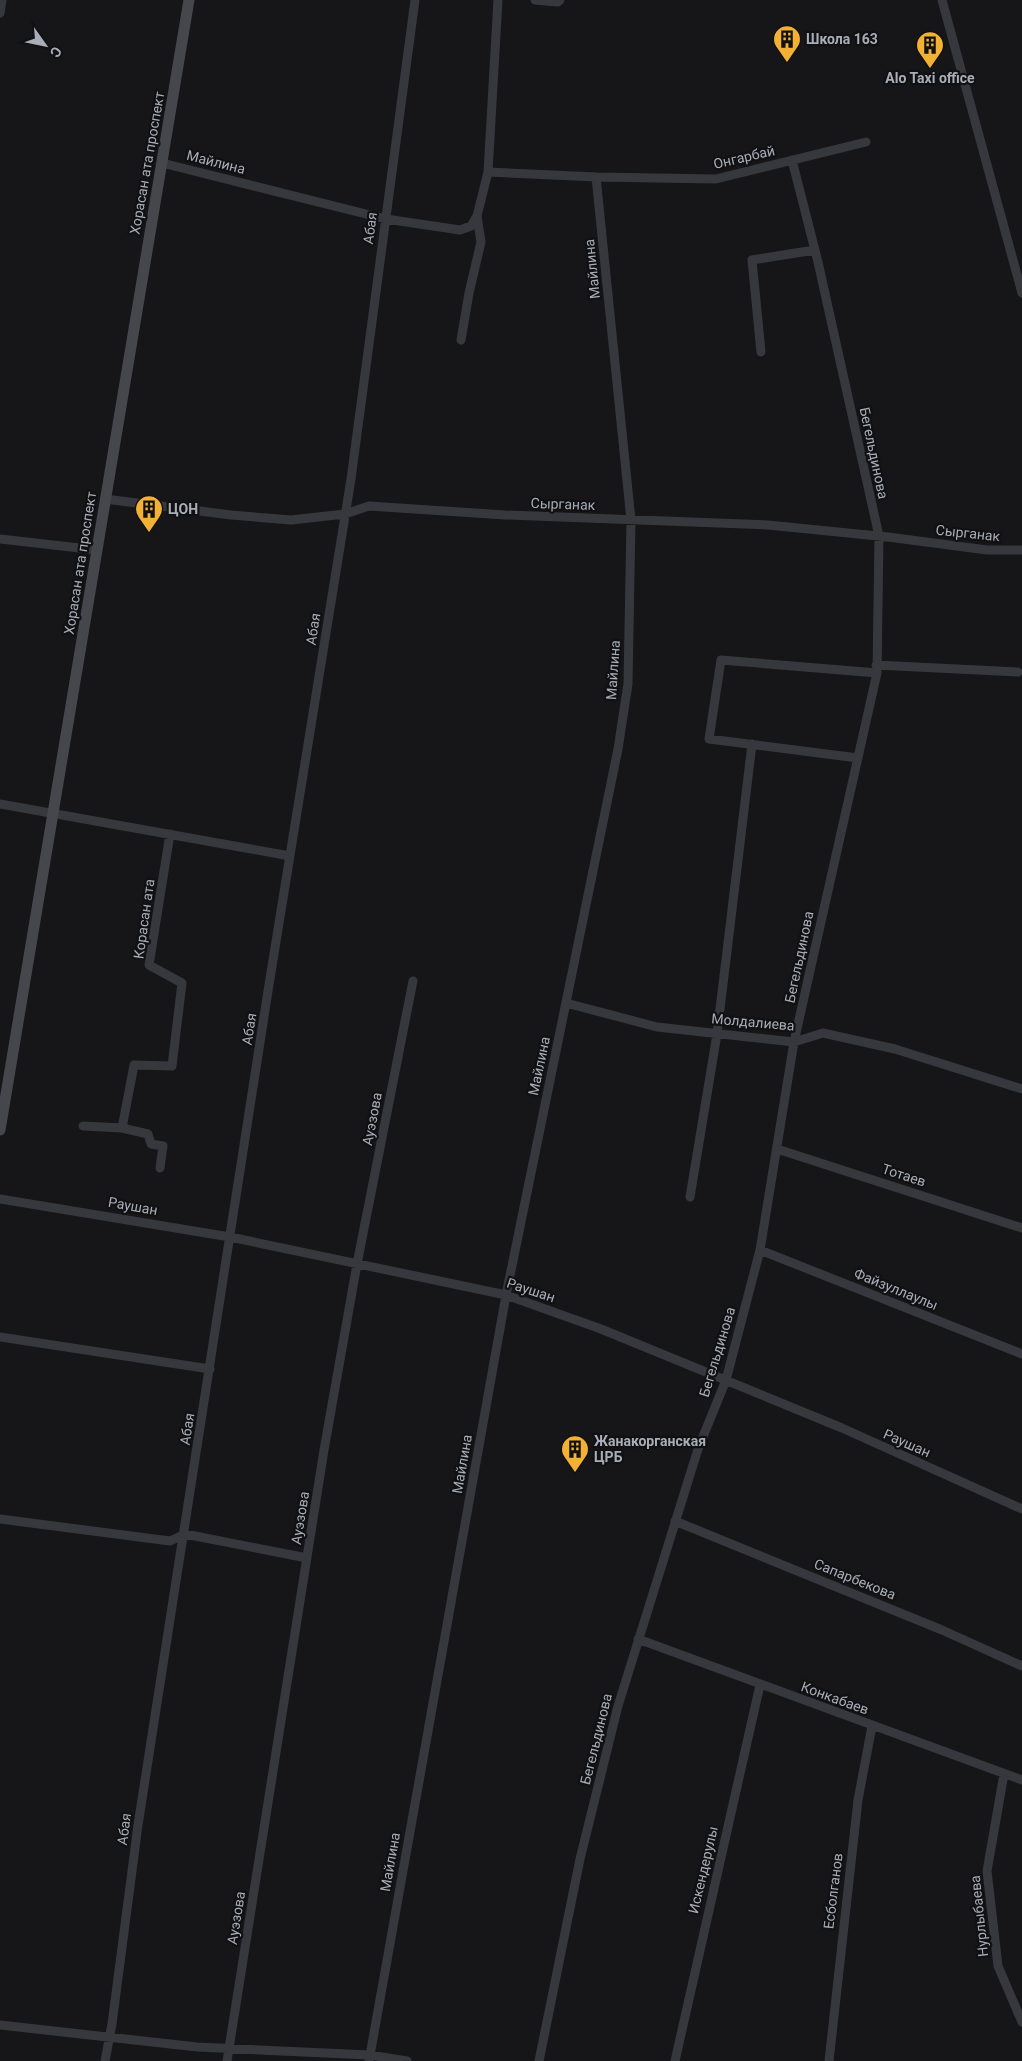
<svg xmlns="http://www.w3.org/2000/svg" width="1022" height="2061" font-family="Roboto,sans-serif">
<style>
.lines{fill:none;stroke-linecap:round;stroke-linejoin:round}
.minor{stroke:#37383d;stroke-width:9}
.secondary{stroke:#45474d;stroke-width:11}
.labels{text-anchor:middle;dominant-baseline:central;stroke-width:4.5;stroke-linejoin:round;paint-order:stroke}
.poi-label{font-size:14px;font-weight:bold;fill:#a8adb8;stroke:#111113;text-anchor:start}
.street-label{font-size:14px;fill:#a8adb8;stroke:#111113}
</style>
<rect width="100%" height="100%" fill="#161618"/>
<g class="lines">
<path class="minor" d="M535,0L558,2L560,0
M942,0L1022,293
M0,13L2,0
M162,163L386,219L460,230L471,226L477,216L488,172L498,0
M488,172L596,177L716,179L866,142
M461,340L469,293L481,242L477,216
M761,352L752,260L815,250
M105,499L231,515L291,520L345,514L369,506L505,515L768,525L888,537L987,550H1022
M0,539L97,550
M876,665L1018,672
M858,758L709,739L721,660L877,673
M0,804L290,856
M566,1003L657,1027L794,1042L823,1033L895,1049L1022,1089
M83,1126L122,1128
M777,1149L1022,1228
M160,1168L163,1146L151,1144L148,1134L122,1128L134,1065L172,1066L182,983L149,965L170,834
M690,1197L717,1034L752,744
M0,1199L230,1237L506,1295L601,1329L842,1428L1022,1509
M760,1250L1022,1354
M0,1337L210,1369
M0,1519L170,1541L185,1534L307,1558
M675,1521L942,1630L1022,1666
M638,1639L1022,1780
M1004,1774L987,1871L998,1966L1022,2022
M0,2025L197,2047L370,2055L407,2061
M105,2061L112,2024L138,1825L268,991L351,479L415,0
M227,2061L324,1450L357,1264L413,981
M369,2061L506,1295L618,749L628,684L631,520L596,177
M539,2061L580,1859L618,1706L698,1449L726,1380L760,1250L794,1042L877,673L879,536L818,262L792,160
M675,2061L760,1685
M829,2061L858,1800L872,1726"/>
<path class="secondary" d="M0,1130L189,0"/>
</g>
<defs>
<g id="building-pin" transform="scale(1.4375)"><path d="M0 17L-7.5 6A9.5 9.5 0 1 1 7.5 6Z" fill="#f2b134" stroke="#111113"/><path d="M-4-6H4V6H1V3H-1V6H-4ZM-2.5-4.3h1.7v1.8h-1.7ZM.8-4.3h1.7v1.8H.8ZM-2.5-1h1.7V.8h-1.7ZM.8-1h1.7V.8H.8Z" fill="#111"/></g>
</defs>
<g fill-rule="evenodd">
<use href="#building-pin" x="787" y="39"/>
<use href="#building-pin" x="930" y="45"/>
<use href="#building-pin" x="149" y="509"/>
<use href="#building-pin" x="575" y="1449"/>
</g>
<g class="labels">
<g class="poi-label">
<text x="806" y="39">Школа 163</text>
<text x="930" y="78" text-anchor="middle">Alo Taxi office</text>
<text x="168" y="509">ЦОН</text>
<text x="594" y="1441">Жанакорганская<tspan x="594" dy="16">ЦРБ</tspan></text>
</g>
<g class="street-label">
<text transform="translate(744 157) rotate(-13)">Онгарбай</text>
<text transform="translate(216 162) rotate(14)">Майлина</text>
<text transform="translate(147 163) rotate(-80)">Хорасан ата проспект</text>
<text transform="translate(370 228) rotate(-82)">Абая</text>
<text transform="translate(592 269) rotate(-96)">Майлина</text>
<text transform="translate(874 453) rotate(78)">Бегельдинова</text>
<text transform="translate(563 504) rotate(2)">Сырганак</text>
<text transform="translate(968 533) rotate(6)">Сырганак</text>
<text transform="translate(80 563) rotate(-81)">Хорасан ата проспект</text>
<text transform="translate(313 629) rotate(-81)">Абая</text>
<text transform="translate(613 670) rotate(-86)">Майлина</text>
<text transform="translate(144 919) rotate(-82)">Корасан ата</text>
<text transform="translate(799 957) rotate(-78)">Бегельдинова</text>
<text transform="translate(753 1022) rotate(5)">Молдалиева</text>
<text transform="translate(249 1029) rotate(-81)">Абая</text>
<text transform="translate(539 1066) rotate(-78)">Майлина</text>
<text transform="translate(372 1119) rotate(-79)">Ауэзова</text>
<text transform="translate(904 1175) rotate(18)">Тотаев</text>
<text transform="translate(133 1206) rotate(10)">Раушан</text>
<text transform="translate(896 1289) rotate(22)">Файзуллаулы</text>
<text transform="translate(531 1290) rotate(18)">Раушан</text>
<text transform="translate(717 1352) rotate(-73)">Бегельдинова</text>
<text transform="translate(187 1429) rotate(-81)">Абая</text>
<text transform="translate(907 1443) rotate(24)">Раушан</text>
<text transform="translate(462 1464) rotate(-80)">Майлина</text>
<text transform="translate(300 1518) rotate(-81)">Ауэзова</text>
<text transform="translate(855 1579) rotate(22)">Сапарбекова</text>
<text transform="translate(835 1698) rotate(20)">Конкабаев</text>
<text transform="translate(596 1739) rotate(-76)">Бегельдинова</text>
<text transform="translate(124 1829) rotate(-82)">Абая</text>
<text transform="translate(390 1862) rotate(-80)">Майлина</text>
<text transform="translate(703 1870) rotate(-77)">Искендерулы</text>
<text transform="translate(833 1891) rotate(-83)">Есболганов</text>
<text transform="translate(979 1916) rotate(-96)">Нурлыбаева</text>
<text transform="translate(236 1918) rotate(-81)">Ауэзова</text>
</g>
</g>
<g transform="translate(45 45) rotate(123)" stroke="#111113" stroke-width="4" paint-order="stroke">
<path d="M0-4L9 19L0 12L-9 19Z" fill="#a8adb8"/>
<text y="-8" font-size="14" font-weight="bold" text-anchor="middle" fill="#a8adb8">С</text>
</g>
</svg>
